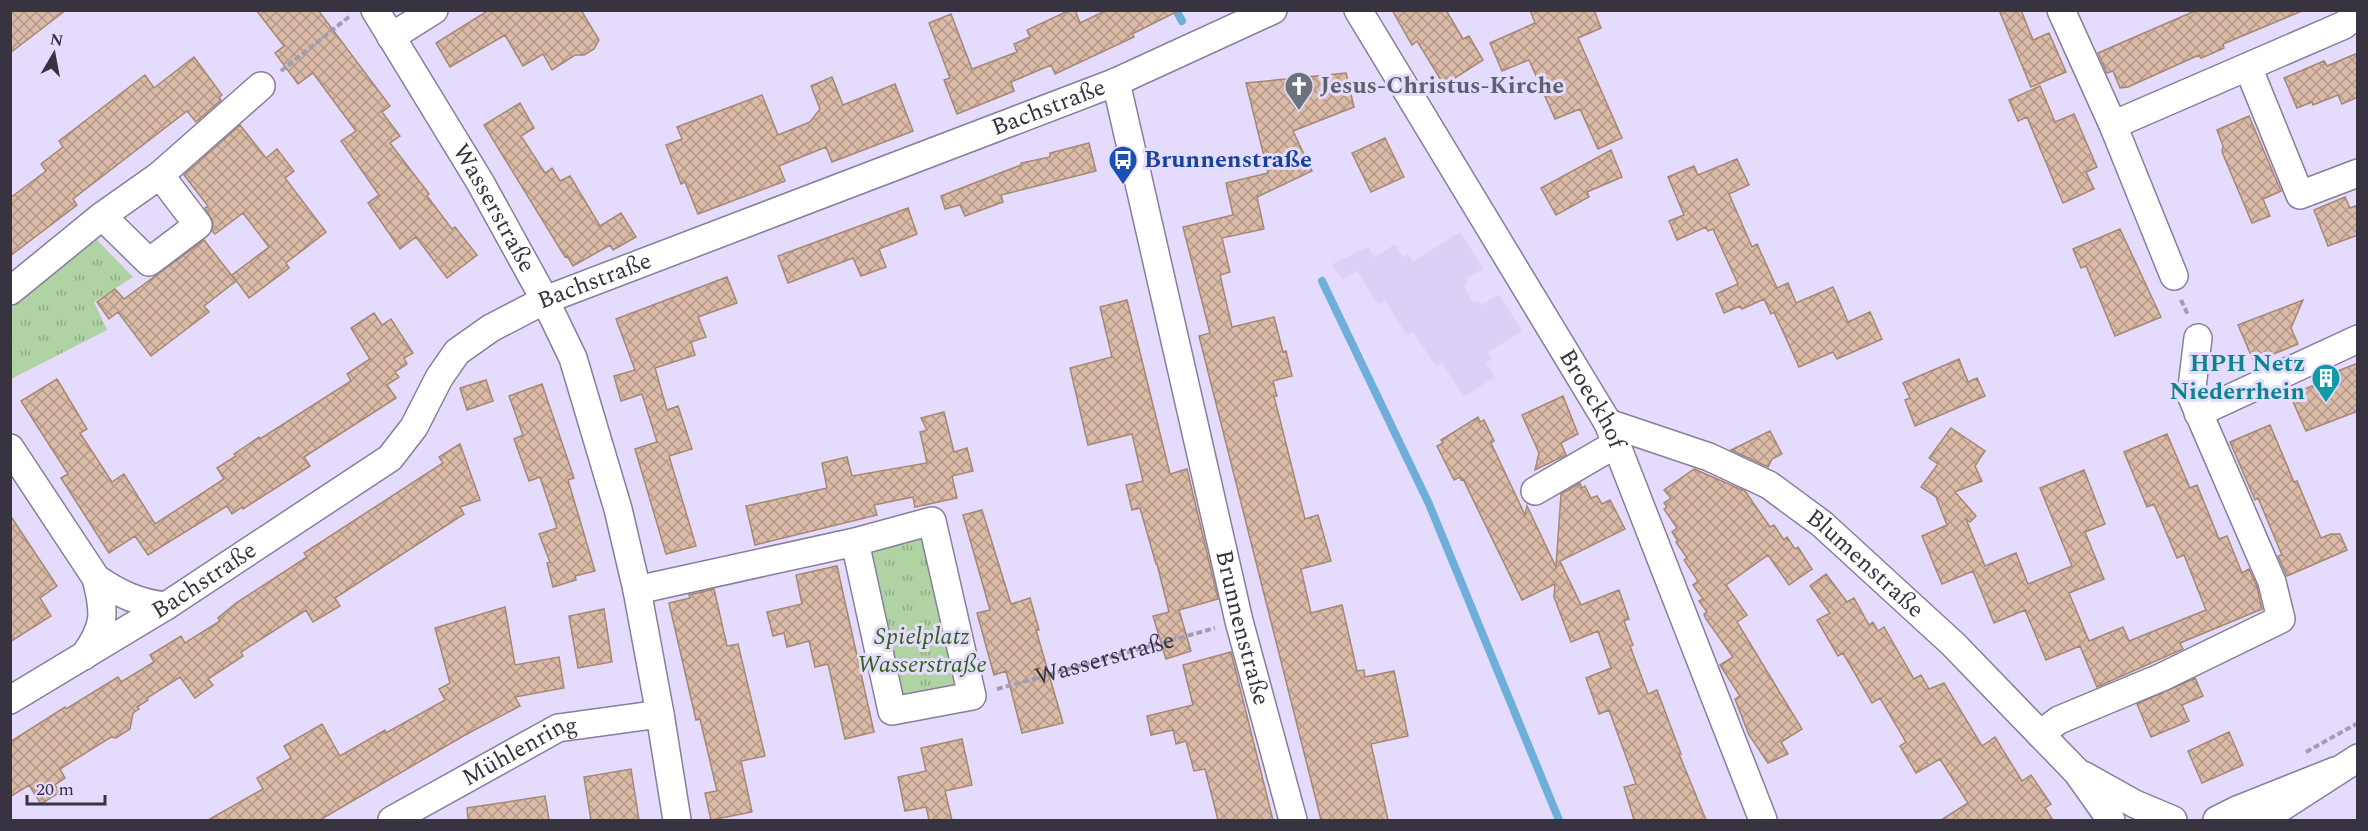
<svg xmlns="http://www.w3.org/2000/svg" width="2368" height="831" font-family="Spectral,serif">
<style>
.built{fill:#dcd0f7}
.park{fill:url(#park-tufts)}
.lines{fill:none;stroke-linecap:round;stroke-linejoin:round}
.stream{stroke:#6dafd8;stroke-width:8}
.building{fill:url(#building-cross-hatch);stroke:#a58774;stroke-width:1.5}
.minor-casing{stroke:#877e9c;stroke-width:30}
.path{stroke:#a39cb6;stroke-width:4;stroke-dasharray:6 3;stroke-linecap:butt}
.minor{stroke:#fff;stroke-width:27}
.labels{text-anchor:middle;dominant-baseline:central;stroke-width:6;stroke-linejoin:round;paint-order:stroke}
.worship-label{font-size:24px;font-weight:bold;fill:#5b616d;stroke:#e5dcfd;text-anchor:start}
.street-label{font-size:24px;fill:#373340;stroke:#e5dcfd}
.transit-label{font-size:24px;font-weight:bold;fill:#164399;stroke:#e5dcfd;text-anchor:start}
.culture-label{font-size:24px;font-weight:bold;fill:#0d838f;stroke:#e5dcfd;text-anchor:end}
.park-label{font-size:24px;font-style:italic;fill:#306417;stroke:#e5dcfd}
</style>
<defs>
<pattern id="park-tufts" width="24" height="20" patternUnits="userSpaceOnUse" patternTransform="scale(1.5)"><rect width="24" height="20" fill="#afd3a2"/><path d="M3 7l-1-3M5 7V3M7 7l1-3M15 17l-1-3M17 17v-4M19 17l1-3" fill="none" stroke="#8fac85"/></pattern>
<pattern id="building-cross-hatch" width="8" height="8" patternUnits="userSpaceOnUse" patternTransform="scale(1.5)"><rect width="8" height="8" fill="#dbbba7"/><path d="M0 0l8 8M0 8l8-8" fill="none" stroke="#b29989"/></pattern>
</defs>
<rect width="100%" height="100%" fill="#e5dcfd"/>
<path class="built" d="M1460,232L1483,268L1481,270L1486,277L1480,270L1466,279L1468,283L1464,287L1474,304L1479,301L1482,305L1496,296L1493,289L1497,296L1499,295L1522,331L1488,352L1492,359L1486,363L1495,377L1464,397L1442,363L1436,366L1413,332L1407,335L1385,301L1378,305L1357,271L1342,280L1332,264L1368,247L1374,257L1395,244L1403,257L1408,254L1413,262Z"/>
<path class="park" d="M96,239L133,277L94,302L107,330L11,379V308Z
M924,535L962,688L902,701L867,550Z"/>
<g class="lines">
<path class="stream" d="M1176,10L1182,21
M1322,281L1429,504L1559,820"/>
</g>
<path class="building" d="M10,10H66L10,53Z
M256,10H318L390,106L382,112L400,136L390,143L429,194L427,196L452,229L455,227L477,255L447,278L416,237L400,249L368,203L379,195L341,141L356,131L313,73L298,84L275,53L284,46Z
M489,10H581L599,40L594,49L584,55H575L552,70L543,54L523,66L505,35L450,67L436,43Z
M1070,10H1075L1080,23L1107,10H1180L1132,34L1134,37L1055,74L1051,65L1011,82L1014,91L957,114L944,80L950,78L929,23L951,14L972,69L1017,52L1014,44L1030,37L1027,30Z
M1392,10H1446L1463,39L1469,36L1483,60L1444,85L1417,41L1412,45Z
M1530,10H1594L1601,28L1578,38L1622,138L1598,149L1580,109L1555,119L1529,60L1502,71L1490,43L1535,23Z
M1999,10H2021L2033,40L2049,33L2066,72L2031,87Z
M2197,10L2302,11L2223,44L2224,48L2213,53L2201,58L2199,55L2128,87L2120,88L2113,71L2107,73L2098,53Z
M2358,53V97L2342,104L2338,95L2313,105L2312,102L2297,108L2284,78L2324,61L2327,66Z
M194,57L222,95L219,97L221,100L196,122L187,111L73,199L77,205L10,256V198L46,171L41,164L63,147L59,141L145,75L154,88Z
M1346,73L1354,107L1293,131L1312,171L1257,197L1264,229L1222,238L1230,272L1220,275L1232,327L1274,317L1283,352L1286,351L1292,376L1273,381L1277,396H1274L1305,519L1318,515L1331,561L1301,569L1311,613L1342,605L1357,671L1364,670L1365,677L1394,671L1408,736L1371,744L1388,820H1321L1199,336L1210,333L1183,227L1233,215L1226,183L1268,173L1246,83Z
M832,77L843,105L895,84L913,131L832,162L826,147L779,166L785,181L698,214L685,182L681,184L666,145L682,139L677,127L762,95L778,135L810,122L820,109L811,86Z
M2040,86L2055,122L2074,114L2097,167L2086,172L2094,189L2063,203L2027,117L2018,121L2009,100Z
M520,103L534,128L521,136L545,173L552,168L560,181L570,176L600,226L621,213L636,237L613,250L610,245L573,266L567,256L565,257L484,125Z
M2249,116L2281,191L2263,199L2270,216L2252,223L2222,152L2223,146L2217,130Z
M240,125L266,158L277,149L294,171L285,178L326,232L286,263L289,268L249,298L232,275L269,247L243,213L215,234L212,231L213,222L205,208L208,206L184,175Z
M1385,138L1404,177L1371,192L1352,153Z
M1089,143L1096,171L1001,195L1003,202L965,216L960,205L945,209L941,196L1021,165V163L1050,157V153Z
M1611,150L1622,177L1587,192L1589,197L1556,215L1541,188Z
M1737,159L1749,185L1729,194L1752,247L1757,244L1777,288L1788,283L1796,303L1833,287L1848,322L1870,312L1882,339L1837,359L1833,352L1799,367L1774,312L1771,314L1764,299L1742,309L1740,306L1724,313L1716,294L1738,284L1713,229L1708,231L1706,227L1677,240L1669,221L1684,215L1668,177L1694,166L1698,175Z
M2345,197L2350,208L2358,205V235L2328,246L2314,210Z
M908,208L917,234L879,249L886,267L861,276L853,258L788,283L778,256Z
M2120,229L2161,317L2115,336L2086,266L2081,268L2073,249Z
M204,240L236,281L204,306L209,312L151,356L118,312L109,319L97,302L115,289L124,299Z
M727,277L737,303L698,317L706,337L691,342L695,355L655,368L667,410L678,406L692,449L669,456L696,546L666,554L635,449L657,442L642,394L621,401L614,376L635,370L616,319Z
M1127,300L1170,474L1187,469L1218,599L1179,610L1191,651L1166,659L1153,616L1169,612L1157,564H1156L1140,508L1132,510L1126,485L1143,481L1132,434L1088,445L1070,368L1112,357L1100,307Z
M2303,300L2291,328L2298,344L2254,362L2238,325Z
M374,313L382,325L391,319L413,353L404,358L407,364L395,372L399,377L387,385L396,398L304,457L310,466L243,509L242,507L232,514L227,506L148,555L135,536L109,553L61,478L68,474L21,401L57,379L87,429L80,433L112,482L124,474L155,524L224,479L217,468L236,456L234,454L259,437L260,439L351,381L347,374L370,359L351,328Z
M1959,359L1968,382L1977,378L1985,396L1915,426L1905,400L1910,398L1903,383Z
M2358,363V411L2306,431L2290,395L2324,381L2322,377Z
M486,380L493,401L467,410L460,388Z
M542,384L574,478L568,480L595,571L575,576L576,580L553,587L547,563L550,562L539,534L557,528L540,477L529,481L514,439L523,435L509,396Z
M1563,396L1578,434L1561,443L1566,455L1535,470L1539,453L1522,415Z
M944,412L954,452L967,448L973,471L952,476L957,498L915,507L913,497L874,505L877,515L755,545L746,506L827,488L822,463L847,457L852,476L927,463L920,432L927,430L921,418Z
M1478,417L1480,422L1484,420L1494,441L1491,443L1525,515L1527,506L1556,567L1561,494L1580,483L1582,488L1585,486L1591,498L1597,496L1602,504L1610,500L1625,529L1560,561L1581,605L1619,590L1629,619L1624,621L1633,645L1630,646L1648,694L1657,690L1681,754H1679L1706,820H1634L1624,787L1636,784L1609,710L1599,714L1586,678L1611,668L1598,631L1571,642L1554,597L1555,584L1522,600L1463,479L1461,480L1460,477L1454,480L1437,446L1443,443L1441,440Z
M2270,425L2294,482L2297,481L2321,538L2331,534H2340L2347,550L2287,576L2278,556L2282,555L2258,498L2255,500L2230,442Z
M1951,428L1985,451L1975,466L1982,481L1955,492L1976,516L1970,522L1966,519L1985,566L2016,553L2028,584L2072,566L2040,488L2084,470L2105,524L2085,532L2104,579L2069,593L2089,641L2123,627L2129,641L2206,610L2184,555L2177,558L2154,504L2147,507L2124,452L2167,434L2190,488L2197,485L2219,539L2227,536L2242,573L2249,569L2257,587L2262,609L2180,643L2183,649L2097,687L2080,646L2046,660L2025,610L1994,623L1973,571L1942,584L1922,536L1947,525L1936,497L1921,487L1938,464L1929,458Z
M1770,431L1782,454L1772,459L1768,467L1731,450Z
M460,444L480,500L460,507L464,514L335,598L340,606L313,622L306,610L241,652L243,656L208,679L213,685L195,698L180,677L147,698L148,700L137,707L139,709L133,713L130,729L116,738L111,737L60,769L65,778L55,785L60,792L41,804L29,785L10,797V742L65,707L66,709L118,677L121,682L154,662L150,655L181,636L185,643L220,621L218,618L236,603L307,557L304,553L443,463L439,457Z
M1694,469L1745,491L1770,527L1774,525L1784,540L1787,537L1795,549L1798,547L1812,569L1789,585L1768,555L1726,585L1747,615L1737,622L1802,729L1781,742L1788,754L1768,763L1749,735L1735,699L1740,696L1720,665L1733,657L1706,619L1704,614L1707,612L1699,601L1703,599L1693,585L1698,581L1684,560L1687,558L1676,542L1678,541L1672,532L1677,528L1664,509L1667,507L1664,503L1671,498L1664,490Z
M982,510L1011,604L1030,598L1039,630H1036L1063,723L1022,733L1006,671L994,675L977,613L990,610L963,515Z
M10,515L57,586L40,598L51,616L10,642Z
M837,566L874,732L845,739L828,664L815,667L809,641L787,647L784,633L773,636L767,612L802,604L796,575Z
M1826,574L1847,602L1854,598L1869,625L1873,622L1878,631L1884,627L1914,679L1921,675L1929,689L1944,683L1982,746L1995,737L2022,781L2031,775L2051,804L2045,808L2053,820H1941L1968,803L1940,759L1916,773L1900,746L1906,742L1880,698L1872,703L1843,653L1838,656L1817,620L1830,613L1810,586Z
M714,589L727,646L738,644L765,756L741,761L752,812L711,820L705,793L717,791L700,719L696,720L669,603L690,598L689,595Z
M505,607L515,665L559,657L564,688L515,697L520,706L465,735L320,820H208L263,789L257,778L291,758L284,746L322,724L340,756L385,730L386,733L445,700L439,689L450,683L435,628Z
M604,609L612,662L578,668L569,616Z
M1231,652L1273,820H1218L1205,769L1194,771L1186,741L1176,744L1173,730L1151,735L1147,716L1193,705L1183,665Z
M2195,678L2203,696L2182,705L2189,721L2151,737L2137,704Z
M2229,732L2243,765L2202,783L2188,751Z
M962,739L972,785L945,791L952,820H929L926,807L905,811L898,777L926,771L921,748Z
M631,769L639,820H591L584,777Z
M545,796L549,820H468L467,808Z"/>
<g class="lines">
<g class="minor-casing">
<g id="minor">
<path id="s2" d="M375,10L480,182L545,300L573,358L618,509L637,590L660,714L677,820"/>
<path id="s3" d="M1358,10L1608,423L1763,820"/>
<path d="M2061,10L2113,125L2174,276"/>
<path d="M391,37L434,10"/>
<path d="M2248,67L2300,195L2358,173"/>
<path id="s4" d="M1116,82L1239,621L1293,820"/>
<path d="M2113,125L2344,25L2358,14"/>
<path d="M160,175L261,86"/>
<path d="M10,291L102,216L160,175L198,225L149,262L102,216"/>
<path d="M2198,413L2358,339"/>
<path id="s5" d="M1608,423L1709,457L1769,485L1822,524L1953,644L2077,772L2111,820"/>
<path d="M10,448L96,578C105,613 106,626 84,656"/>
<path d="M1535,491L1616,444"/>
<path d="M96,578C119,594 139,603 166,606"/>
<path d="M637,590L855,542L932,521L972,696L892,711L855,542"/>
<path id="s6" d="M10,700L166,606L390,458L414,427L439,378L457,352L491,328L545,300L1116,82L1273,10"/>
<path d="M2040,734L2059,720L2162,677L2281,619L2272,582L2191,395L2198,338"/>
<path d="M2083,775L2135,804L2173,820"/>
<path id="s7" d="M392,820L558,728L660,714"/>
<path d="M2217,820L2237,810L2335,771"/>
<path d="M2262,820L2358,758"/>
</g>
</g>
<g class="path">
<path d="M281,71L350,16"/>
<path d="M2181,300L2188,315"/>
<path id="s1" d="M997,689L1215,628"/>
<path d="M2306,752L2358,723"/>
</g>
<use href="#minor" class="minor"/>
</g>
<defs>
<g id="church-pin" transform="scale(1.5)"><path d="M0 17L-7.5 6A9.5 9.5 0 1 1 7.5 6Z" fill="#6b7280" stroke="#e5dcfd"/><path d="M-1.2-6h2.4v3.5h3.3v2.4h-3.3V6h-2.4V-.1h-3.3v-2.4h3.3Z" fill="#fff"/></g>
<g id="bus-pin" transform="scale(1.5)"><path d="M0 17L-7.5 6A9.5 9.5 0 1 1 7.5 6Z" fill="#1a4fb4" stroke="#e5dcfd"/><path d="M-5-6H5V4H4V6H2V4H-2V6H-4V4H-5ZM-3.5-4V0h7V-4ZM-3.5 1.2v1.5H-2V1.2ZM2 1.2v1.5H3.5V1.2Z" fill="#fff"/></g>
<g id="building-pin" transform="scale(1.5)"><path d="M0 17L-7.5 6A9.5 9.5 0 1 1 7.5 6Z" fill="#0f9aa8" stroke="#e5dcfd"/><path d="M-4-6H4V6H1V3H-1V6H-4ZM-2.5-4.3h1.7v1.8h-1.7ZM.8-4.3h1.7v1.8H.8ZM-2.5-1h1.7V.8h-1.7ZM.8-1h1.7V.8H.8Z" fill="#fff"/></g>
</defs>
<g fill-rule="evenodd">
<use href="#church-pin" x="1299" y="86"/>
<use href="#bus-pin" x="1123" y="160"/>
<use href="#building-pin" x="2326" y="378"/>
</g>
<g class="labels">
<g class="worship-label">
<text x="1320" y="86">Jesus-Christus-Kirche</text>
</g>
<g class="street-label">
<text stroke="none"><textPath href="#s6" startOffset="1218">Bachstraße</textPath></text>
<text stroke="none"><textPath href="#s2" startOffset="231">Wasserstraße</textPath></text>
<text stroke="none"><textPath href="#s6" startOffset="732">Bachstraße</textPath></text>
<text stroke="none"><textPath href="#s3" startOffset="454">Broeckhof</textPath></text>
<text stroke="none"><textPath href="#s5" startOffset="297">Blumenstraße</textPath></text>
<text stroke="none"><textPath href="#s6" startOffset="228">Bachstraße</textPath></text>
<text stroke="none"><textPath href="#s4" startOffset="560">Brunnenstraße</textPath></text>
<text stroke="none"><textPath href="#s1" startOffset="112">Wasserstraße</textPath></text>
<text stroke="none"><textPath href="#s7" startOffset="146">Mühlenring</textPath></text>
</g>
<g class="transit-label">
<text x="1144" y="160">Brunnenstraße</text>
</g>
<g class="culture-label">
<text x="2305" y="364">HPH Netz<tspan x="2305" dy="28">Niederrhein</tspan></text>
</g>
<g class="park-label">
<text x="922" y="637">Spielplatz<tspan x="922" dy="28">Wasserstraße</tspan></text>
</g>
</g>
<rect width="2368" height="831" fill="none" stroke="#373340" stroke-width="24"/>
<g transform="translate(54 54) rotate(10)" stroke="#e5dcfd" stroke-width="4.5" paint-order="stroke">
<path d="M0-4.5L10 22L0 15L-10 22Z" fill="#373340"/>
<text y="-9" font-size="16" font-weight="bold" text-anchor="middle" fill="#373340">N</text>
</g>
<path d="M27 795v9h78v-9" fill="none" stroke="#373340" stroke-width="3"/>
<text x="36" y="795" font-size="18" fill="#373340" stroke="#e5dcfd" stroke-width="4.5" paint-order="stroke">20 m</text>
</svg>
